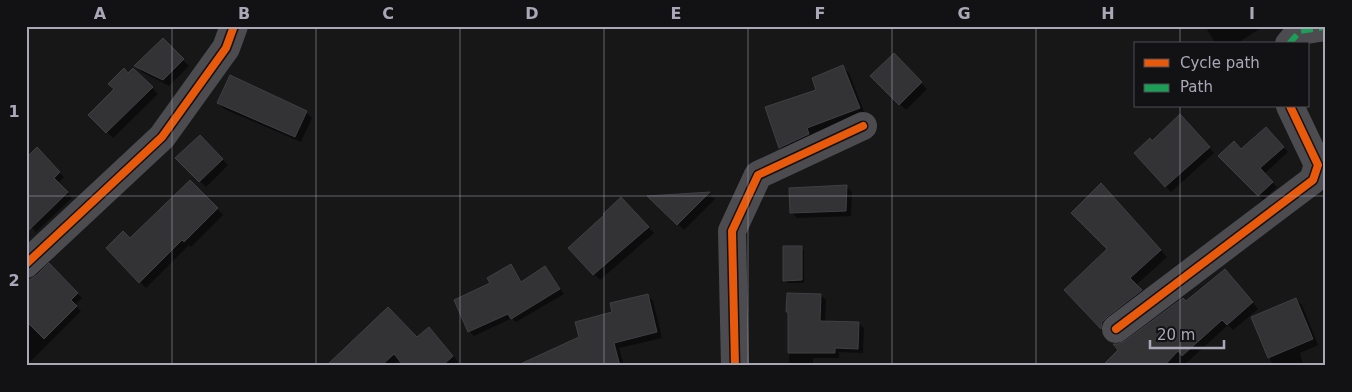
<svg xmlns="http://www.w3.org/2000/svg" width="1352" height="392" font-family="'DejaVu Sans',sans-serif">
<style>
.shadow{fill:#0007}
.building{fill:#333335;stroke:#403f43}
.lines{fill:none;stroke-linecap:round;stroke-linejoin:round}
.minor{stroke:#4c4b50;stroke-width:28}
.quiet{stroke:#1a9f57;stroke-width:6;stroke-dasharray:12 6;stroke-linecap:butt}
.cycleway-casing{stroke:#121113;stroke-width:11}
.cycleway{stroke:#e8590c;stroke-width:8}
.grid{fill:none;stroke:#aaa8b8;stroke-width:1;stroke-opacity:0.55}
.neatline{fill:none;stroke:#aaa8b8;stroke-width:2}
.grid-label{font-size:16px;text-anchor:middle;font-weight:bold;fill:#aaa8b8}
</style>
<rect width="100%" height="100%" fill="#171717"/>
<path class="shadow" d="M1205,26H1264L1236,44H1216Z
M163,40L189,66L169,86L142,72L136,66Z
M894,55L927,89L906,110L872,76Z
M843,67L849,73L865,114L812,134L814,140L786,153L780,147L818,91Z
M133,69L158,94L113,138L90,115Z
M218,103L306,112L312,118L301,142L224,109Z
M1185,121L1214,153L1171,192L1136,153Z
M1271,133L1288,152L1264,174L1277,187L1263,200L1220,156L1241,151Z
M200,137L228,165L206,187L177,158Z
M37,149L64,177L58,183L72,198L36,232L26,222Z
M190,181L223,215L191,247L189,245L146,288L107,248L130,240Z
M846,186L852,192L851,216L797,218L791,212Z
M1108,192L1167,257L1136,285L1148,297L1108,334L1066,290L1109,249Z
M709,194L715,199L684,230L650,197Z
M621,199L654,233L600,280L570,248Z
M801,247L804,250V283H787L784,280Z
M49,265L82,298L75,305L81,311L26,366V284L37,276Z
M510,266L522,282L545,268L564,294L516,322L512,318L474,336L469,331L491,284Z
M1231,276L1258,309L1233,330L1228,325L1183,366H1104L1120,350L1119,346Z
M647,295L653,301L662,338L619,348L624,366H519L580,338L613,313Z
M821,295L826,300L825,322L859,323L864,328L863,353L839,352V358H813V366H789L790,314L787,312Z
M1296,299L1302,305L1318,345L1300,353L1303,366H1273L1253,318Z
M435,334L458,362L454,366H406L400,359L393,366H328Z"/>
<path class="building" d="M163,38L184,59L163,80L134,66Z
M894,53L922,82L899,105L870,76Z
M843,65L860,108L807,128L809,134L779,148L765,107L816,90L812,78Z
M124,68L128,73L133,68L153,87L106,133L88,115L114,89L108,84Z
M230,75L307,111L295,137L217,103Z
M1180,114L1210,147L1165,187L1134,153L1150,138L1152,141Z
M1266,127L1284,147L1260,168L1273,182L1258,196L1218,156L1234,141L1241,149Z
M200,135L223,159L199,182L175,158Z
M37,147L60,172L54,178L68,192L26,233V158Z
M190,180L218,208L184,242L182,240L139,283L106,248L123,231L130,238Z
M1101,183L1161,250L1130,278L1142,290L1107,317L1102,322L1101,329L1064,290L1107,249L1071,213Z
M847,185L846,211L790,213L789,188Z
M710,192L677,225L647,196Z
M621,197L649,227L593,275L568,248L604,215L603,214Z
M783,246H802V280L783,281Z
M49,263L78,293L71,300L77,306L44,339L26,321V282L37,275Z
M511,264L521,282L545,266L560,289L511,319L508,314L468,332L454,300L490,283L487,278Z
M1225,269L1253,302L1227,325L1222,320L1182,356L1178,351L1164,366H1102L1118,350L1113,344H1118L1125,341L1183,298L1186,301Z
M787,293L821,294L820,321L859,322L858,349L835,348V353H788V312H786Z
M648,294L657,332L614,343L620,366H516L579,337L575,322L612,312L610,303Z
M1296,298L1313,339L1268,358L1251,317Z
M388,307L417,337L429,327L453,356L442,366H404L394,354L381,366H326Z"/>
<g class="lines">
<path class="minor" d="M1289,44L1300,31L1326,27
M26,264L162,137L226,48L234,26
M1116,329L1313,180L1318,165L1290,106
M735,366L732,231L758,175L863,126"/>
<path class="quiet" d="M1289,44L1300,31L1326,27"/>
<g class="cycleway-casing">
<path id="cycleway" d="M26,264L162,137L226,48L234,26
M1116,329L1313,180L1318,165L1290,106
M735,366L732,231L758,175L863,126"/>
</g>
<use href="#cycleway" class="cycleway"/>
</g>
<path class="grid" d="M172,26V366M316,26V366M460,26V366M604,26V366M748,26V366M892,26V366M1036,26V366M1180,26V44M1180,106V366M26,196H1326"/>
<rect width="1352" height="392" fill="none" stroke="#121113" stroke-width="55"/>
<rect x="1134" y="42" width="175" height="65" fill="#121113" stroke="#4f4d55"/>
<rect x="1144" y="59" width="25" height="8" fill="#e8590c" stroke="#4f4d55"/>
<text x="1180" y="68" font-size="15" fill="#aaa8b8">Cycle path</text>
<rect x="1144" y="84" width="25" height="8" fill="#1a9f57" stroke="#4f4d55"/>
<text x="1180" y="92" font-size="15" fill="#aaa8b8">Path</text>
<path d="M1150 340v8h74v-8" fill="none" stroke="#aaa8b8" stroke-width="2.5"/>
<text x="1157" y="340" font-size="15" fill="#aaa8b8" stroke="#121113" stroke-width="4" paint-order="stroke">20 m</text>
<rect x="28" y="28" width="1296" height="336" class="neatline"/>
<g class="grid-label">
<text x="100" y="19">A</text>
<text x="244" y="19">B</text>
<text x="388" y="19">C</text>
<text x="532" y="19">D</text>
<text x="676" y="19">E</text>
<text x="820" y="19">F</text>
<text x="964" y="19">G</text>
<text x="1108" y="19">H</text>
<text x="1252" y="19">I</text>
<text x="14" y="117">1</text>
<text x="14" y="286">2</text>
</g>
</svg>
